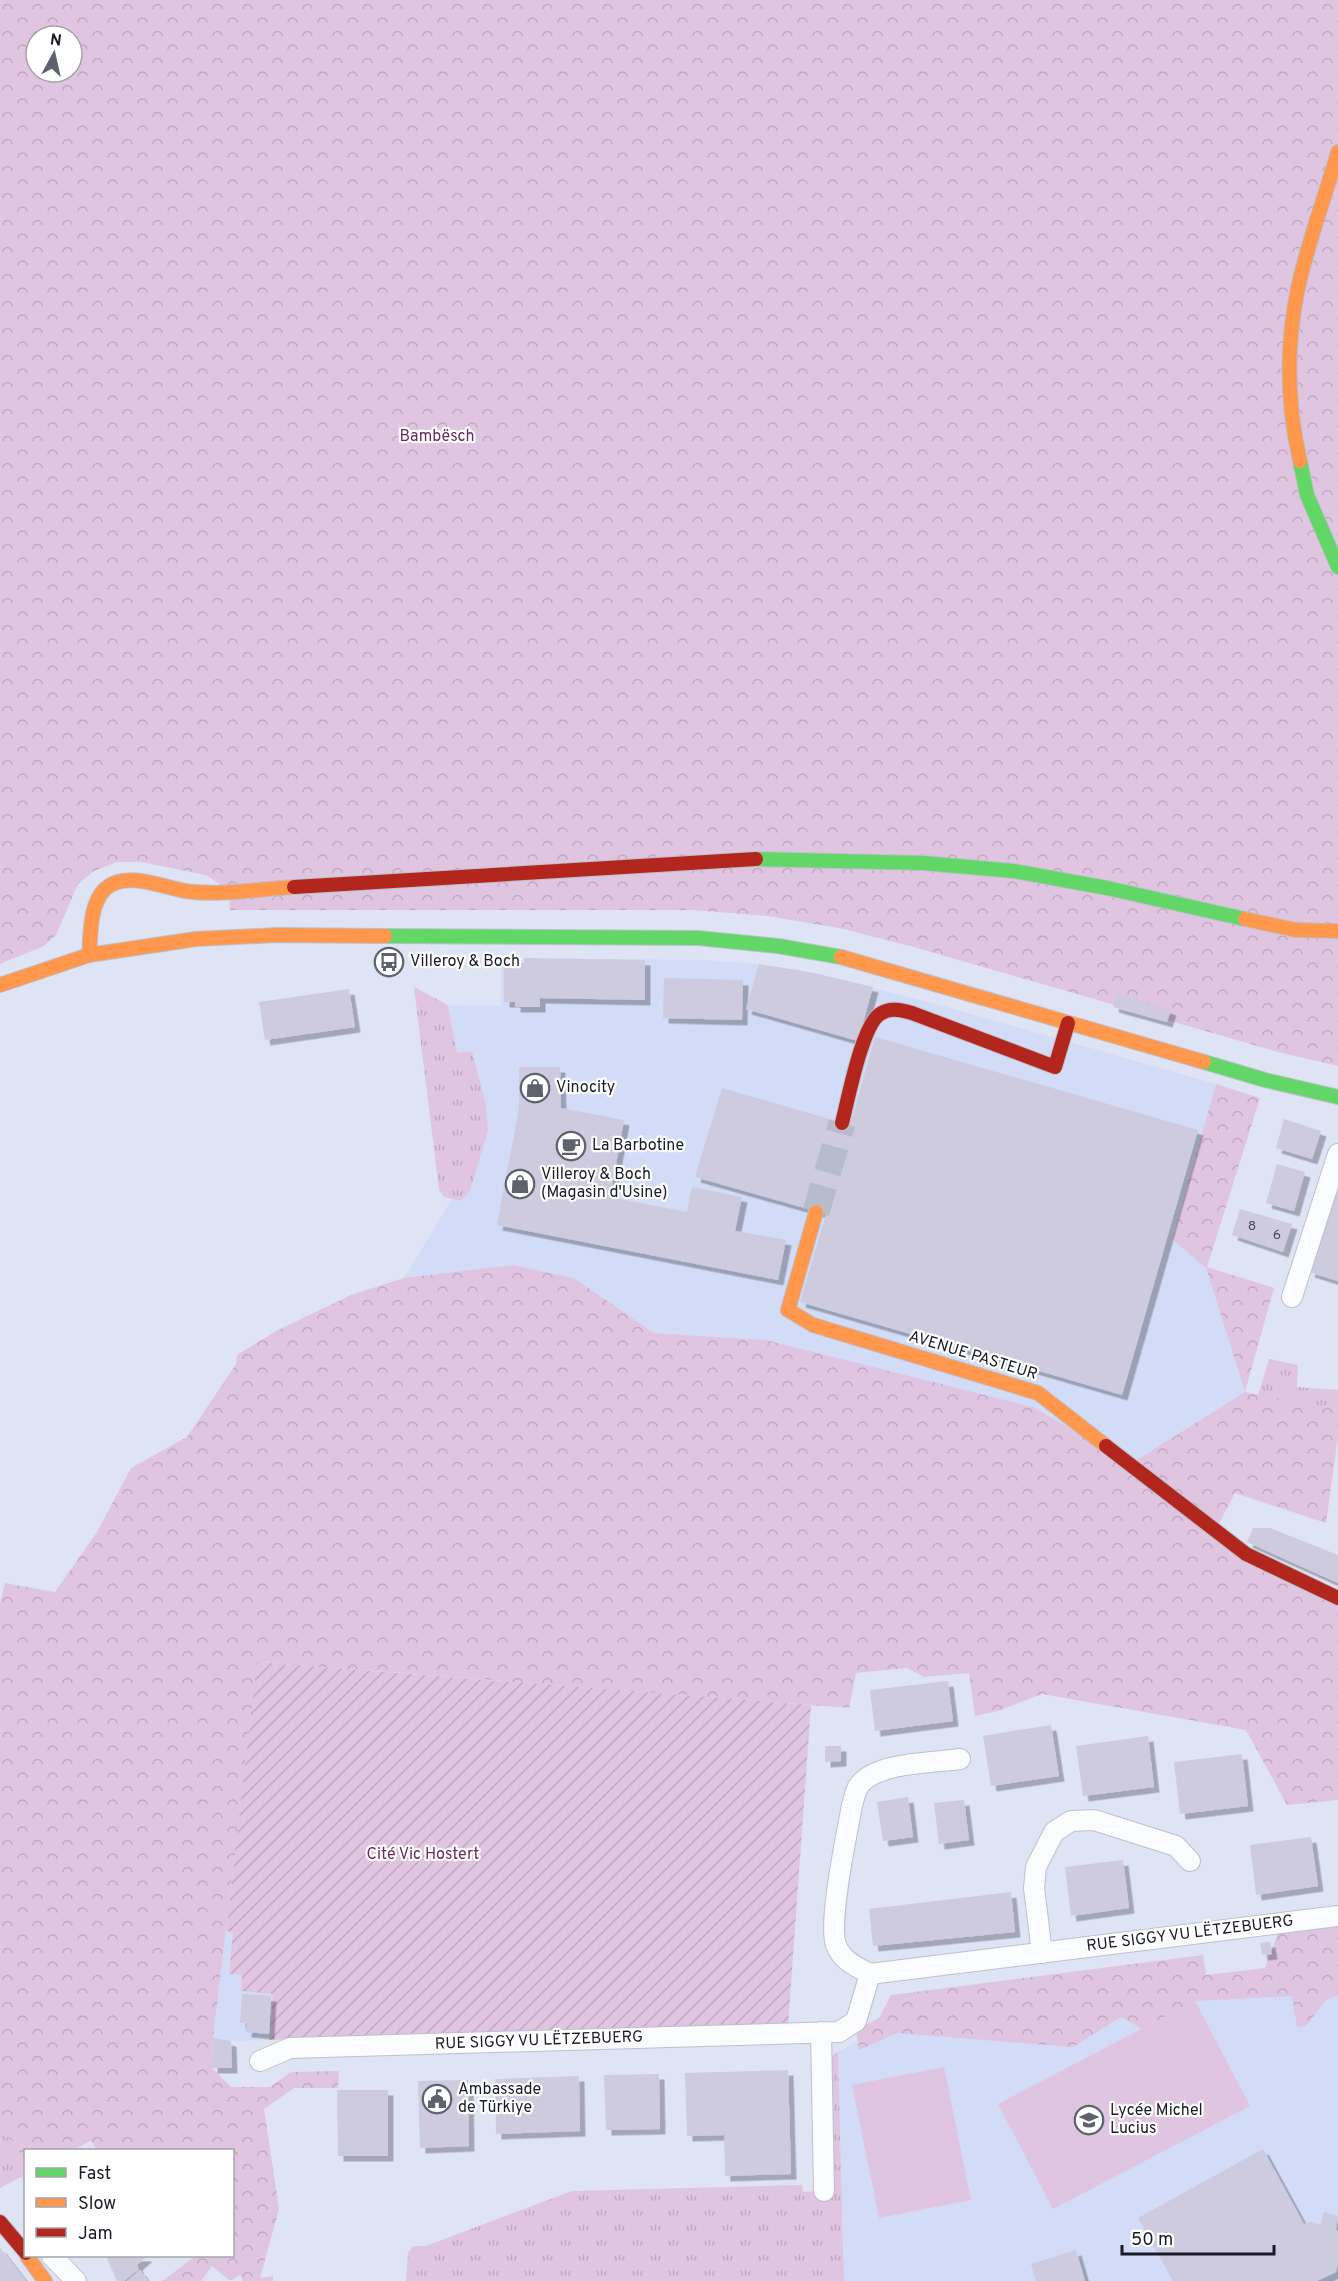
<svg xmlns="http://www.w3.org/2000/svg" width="1338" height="2281" font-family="Overpass,sans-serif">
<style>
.built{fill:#d2dcf6}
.grass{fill:url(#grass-tufts)}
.forest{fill:url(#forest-crowns);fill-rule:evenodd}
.garden{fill:url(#garden-furrows)}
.pitch{fill:#e0c5e0}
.building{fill:#cdcbdd;filter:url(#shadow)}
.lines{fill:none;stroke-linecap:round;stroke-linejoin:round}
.secondary-tunnel{stroke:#b7bccb;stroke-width:27;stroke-dasharray:27 14;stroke-linecap:butt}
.street-casing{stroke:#bcc0cc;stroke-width:22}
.fast-casing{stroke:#bcc0cc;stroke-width:16}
.slow-casing{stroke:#bcc0cc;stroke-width:16}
.jam-casing{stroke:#bcc0cc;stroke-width:16}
.street{stroke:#fafbfd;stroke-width:20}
.fast{stroke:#63d668;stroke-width:14}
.slow{stroke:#ff974d;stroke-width:14}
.jam{stroke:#b3261e;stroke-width:14}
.labels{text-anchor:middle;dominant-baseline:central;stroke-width:4.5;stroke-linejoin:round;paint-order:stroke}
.number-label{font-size:14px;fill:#494a57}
.park-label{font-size:16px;fill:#70275d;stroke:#fff}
.poi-label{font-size:16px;fill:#191c26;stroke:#fff;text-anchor:start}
.street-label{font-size:16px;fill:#191c26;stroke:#fff}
</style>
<defs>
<pattern id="grass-tufts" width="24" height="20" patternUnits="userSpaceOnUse" patternTransform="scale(1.5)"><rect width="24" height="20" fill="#e0c5e0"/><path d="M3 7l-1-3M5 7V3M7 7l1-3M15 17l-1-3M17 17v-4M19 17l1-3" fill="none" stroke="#c0a9c0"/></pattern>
<pattern id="forest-crowns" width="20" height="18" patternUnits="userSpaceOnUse" patternTransform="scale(1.5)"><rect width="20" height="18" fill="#e0c5e0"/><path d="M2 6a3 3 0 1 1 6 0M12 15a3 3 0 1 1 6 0" fill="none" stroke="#c0a9c0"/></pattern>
<pattern id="garden-furrows" width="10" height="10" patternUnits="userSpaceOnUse" patternTransform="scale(1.5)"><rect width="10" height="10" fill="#e0c5e0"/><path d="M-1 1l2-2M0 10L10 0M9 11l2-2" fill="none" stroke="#c0a9c0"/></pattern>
<filter id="shadow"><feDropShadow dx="5.5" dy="5.5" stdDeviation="0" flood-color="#0004"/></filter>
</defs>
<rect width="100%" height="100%" fill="#dfe4f4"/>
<path class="built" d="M524,958L704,960L759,964L814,973L943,1006L1216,1084L1172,1238L1206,1268L1245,1392L1130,1464L1032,1407L766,1340L654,1333L574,1278L512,1265L404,1278L452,1199L461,1201L485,1100L472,1051L457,1053L448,1005L501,1006L502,963H523Z
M226,1931L233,1932L242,1975L241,1991L273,1994L269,2040L231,2041L232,2068H212L213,2038Z
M1338,1965V2281H844L838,2052L893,2023Z"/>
<path class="grass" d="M414,987L448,1005L457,1053L472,1051L485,1100L488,1131L470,1190L461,1201L444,1197L439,1190Z
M1269,1359L1298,1365L1297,1387L1338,1390V1409L1258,1395Z
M838,2052L844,2281H406L408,2253L413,2246H426L572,2191L802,2185L803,2192L824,2191L821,2063Z
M0,2132C16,2143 26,2156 25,2175L0,2188Z"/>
<path class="forest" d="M0,0H1338V1066L1278,1052L910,946L839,928L767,916L692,910H230L229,891L206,875L141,862H117L94,871L78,884L56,935L44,946L0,964ZM36,36H72V72H36Z
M1216,1084L1260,1098L1207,1267L1274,1288L1245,1392L1338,1409V1437L1326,1523L1235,1493L1215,1531L1338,1598V1800L1287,1805L1246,1730L1042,1694L998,1711L975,1716L969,1673L924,1677L907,1668L856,1673L849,1708L258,1662L213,2038L212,2068L231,2087H270L291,2072L339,2071L338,2088H294L264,2109L279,2209L260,2278L273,2276V2281H243L240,2274L233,2280H229L212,2266L201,2281H162L193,2258V2256H232V2150H97L91,2141L72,2150H26L25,2161L11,2140L0,2132V1604L5,1583L55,1592L97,1532L131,1468L187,1437L236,1364L237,1355L276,1331L351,1295L404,1278L513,1265L574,1278L654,1333L766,1340L1033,1407L1130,1464L1245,1392L1206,1268L1172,1239Z
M1338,1924V1995L1326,2000L1306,2026L1297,2027L1292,1996L1195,2001L1142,2029L1121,2017L1073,2047L897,2033L859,2050L856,2030L879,2018L891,1995L1203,1955L1206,1975L1265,1968L1279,1931Z"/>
<path class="garden" d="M257,1662L811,1705L788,2026L269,2040L273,1994L241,1991L242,1975L229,1974L233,1932L226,1931Z"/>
<path class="pitch" d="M1195,2001L1250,2106L1053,2209L998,2104Z
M944,2067L971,2200L879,2218L852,2085Z"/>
<path class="building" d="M524,958L645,960V1000L540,998V1007H515V1002H504V963H524Z
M759,964L814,973L873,987L858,1041L746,1009Z
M664,978L743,980L742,1020L663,1018Z
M349,989L355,1027L265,1040L259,1002Z
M1116,994L1171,1010L1167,1022L1113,1007Z
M875,1037L1198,1130L1122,1395L800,1302L826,1214L695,1177L722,1088L850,1125Z
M519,1067H560L561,1108L624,1120L610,1197L687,1212L692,1187L742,1197L735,1231L786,1240L778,1280L497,1225L519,1108Z
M1284,1119L1321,1131L1312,1159L1276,1148Z
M1277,1164L1305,1172L1294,1211L1266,1203Z
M1338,1184V1281L1309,1272Z
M1240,1209L1292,1224L1283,1252L1232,1235Z
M1253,1528H1270L1338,1555V1583L1247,1542Z
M948,1681L953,1721L875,1731L870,1690Z
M1051,1725L1059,1776L991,1786L983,1736Z
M1148,1736L1154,1787L1083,1796L1076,1746Z
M825,1746H841V1761L825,1762Z
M1242,1754L1248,1806L1180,1814L1174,1762Z
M908,1797L913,1837L883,1841L877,1802Z
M964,1800L969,1840L939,1844L934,1803Z
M1311,1837L1318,1886L1256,1895L1250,1845Z
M1123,1860L1129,1908L1071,1916L1065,1867Z
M1011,1892L1015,1932L873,1946L869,1909Z
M1270,1942L1272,1954L1262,1955L1260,1943Z
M242,1994L271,1996L269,2034L246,2032L247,2023H240Z
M213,2038L231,2041L232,2068H212Z
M788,2070L791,2174L725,2176L724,2135L687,2136L685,2073Z
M659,2074L660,2129L606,2130L604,2075Z
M579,2076L580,2131L496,2134L495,2079Z
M468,2080L469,2146L420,2148L418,2081Z
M337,2090H388V2156H338Z
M1263,2149L1304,2224L1311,2222L1321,2225L1324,2212L1338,2216L1336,2230L1338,2231V2263L1336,2272L1317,2281H1173L1138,2218Z
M0,2247L26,2281H0Z
M1076,2250L1085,2281H1036L1031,2264Z
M106,2256H147L137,2265L139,2269L124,2281H117Z
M140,2270L148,2281H127Z"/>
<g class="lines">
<path class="secondary-tunnel" d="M816,1212L842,1123"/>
<g class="street-casing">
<path id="street" d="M1292,1297L1338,1154
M960,1759C932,1763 874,1762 858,1787C855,1792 854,1800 852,1805C847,1834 828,1921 836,1945C842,1961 857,1967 870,1974L1338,1916
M1042,1953L1034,1888L1036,1867L1054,1832L1071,1821L1094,1820L1176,1846L1190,1861
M821,2032L824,2191
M260,2061L290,2048L839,2032L856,2021L870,1974
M52,2256L76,2281"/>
</g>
<g class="fast-casing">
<path id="fast" d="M1300,461L1307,495L1338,567
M756,859L923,863L1014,871L1107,888L1245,919
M385,936L698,938L778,946L841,957
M1204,1062L1265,1080L1338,1097"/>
</g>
<g class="slow-casing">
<path id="slow" d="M1300,461C1287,405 1286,345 1298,288C1308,242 1325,197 1338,152
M1245,919L1296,930L1338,931
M89,955C91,935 89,905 105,889C125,870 162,887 185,891C220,896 259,889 294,887
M841,957L1204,1062
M0,985L89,955L196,939L277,935L385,936
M816,1212L788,1310L813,1325L1038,1393L1106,1446
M27,2256L45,2281"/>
</g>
<g class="jam-casing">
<path id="jam" d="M294,887L756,859
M842,1123C848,1100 862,1025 880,1014C890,1007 901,1010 912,1013L1055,1067L1068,1023
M1106,1446L1246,1554L1338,1598
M0,2222L26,2253"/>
</g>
<use href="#street" class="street"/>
<use href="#fast" class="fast"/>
<use href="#slow" class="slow"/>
<use href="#jam" class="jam"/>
</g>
<defs>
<g id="bus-ring" transform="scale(1.5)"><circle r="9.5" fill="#fff" stroke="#5e626e" stroke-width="1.5"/><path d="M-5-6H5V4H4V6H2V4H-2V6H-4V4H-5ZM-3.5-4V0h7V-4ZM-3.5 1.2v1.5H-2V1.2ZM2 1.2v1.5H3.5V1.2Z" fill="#5e626e"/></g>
<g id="shop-ring" transform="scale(1.5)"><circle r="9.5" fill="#fff" stroke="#5e626e" stroke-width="1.5"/><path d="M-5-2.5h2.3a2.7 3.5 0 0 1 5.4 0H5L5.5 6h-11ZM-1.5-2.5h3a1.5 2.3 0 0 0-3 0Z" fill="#5e626e"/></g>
<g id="cafe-ring" transform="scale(1.5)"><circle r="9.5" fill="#fff" stroke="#5e626e" stroke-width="1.5"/><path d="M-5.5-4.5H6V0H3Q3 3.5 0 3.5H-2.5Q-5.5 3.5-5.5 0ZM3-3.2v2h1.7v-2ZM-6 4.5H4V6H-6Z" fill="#5e626e"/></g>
<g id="civic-ring" transform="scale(1.5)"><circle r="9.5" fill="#fff" stroke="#5e626e" stroke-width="1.5"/><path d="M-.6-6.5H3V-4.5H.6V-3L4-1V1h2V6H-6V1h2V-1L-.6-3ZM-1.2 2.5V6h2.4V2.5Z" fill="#5e626e"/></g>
<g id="school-ring" transform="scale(1.5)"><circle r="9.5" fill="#fff" stroke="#5e626e" stroke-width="1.5"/><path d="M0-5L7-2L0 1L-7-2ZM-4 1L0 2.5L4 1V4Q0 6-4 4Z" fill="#5e626e"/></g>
</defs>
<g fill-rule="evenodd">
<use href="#bus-ring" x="389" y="962"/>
<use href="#shop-ring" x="535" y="1088"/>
<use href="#cafe-ring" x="571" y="1146"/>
<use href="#shop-ring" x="520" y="1184"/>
<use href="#civic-ring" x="437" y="2099"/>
<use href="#school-ring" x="1089" y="2120"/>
</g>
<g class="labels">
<g class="number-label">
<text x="1252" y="1226">8</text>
<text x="1277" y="1235">6</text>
</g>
<g class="park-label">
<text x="437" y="437">Bambësch</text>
<text x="423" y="1855">Cité Vic Hostert</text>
</g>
<g class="poi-label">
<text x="410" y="962">Villeroy &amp; Boch</text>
<text x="556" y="1088">Vinocity</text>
<text x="592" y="1146">La Barbotine</text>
<text x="541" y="1175">Villeroy &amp; Boch<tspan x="541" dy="18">(Magasin d'Usine)</tspan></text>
<text x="458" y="2090">Ambassade<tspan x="458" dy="18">de Türkiye</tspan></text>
<text x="1110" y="2111">Lycée Michel<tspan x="1110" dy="18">Lucius</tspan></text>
</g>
<g class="street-label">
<text transform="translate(973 1356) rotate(17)">AVENUE PASTEUR</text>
<text transform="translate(1190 1934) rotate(-7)">RUE SIGGY VU LËTZEBUERG</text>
<text transform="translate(539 2041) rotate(-2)">RUE SIGGY VU LËTZEBUERG</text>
</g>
</g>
<rect x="24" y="2149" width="210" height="108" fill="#ffffff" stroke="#a3a4a8" stroke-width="1.5"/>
<rect x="36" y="2168" width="30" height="9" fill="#63d668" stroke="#a3a4a8" stroke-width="1.5"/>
<text x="78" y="2179" font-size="18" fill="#191c26">Fast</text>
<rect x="36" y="2198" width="30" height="9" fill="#ff974d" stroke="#a3a4a8" stroke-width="1.5"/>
<text x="78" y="2209" font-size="18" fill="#191c26">Slow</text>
<rect x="36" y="2228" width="30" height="9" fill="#b3261e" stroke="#a3a4a8" stroke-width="1.5"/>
<text x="78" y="2239" font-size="18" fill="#191c26">Jam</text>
<g transform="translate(54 54) rotate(8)"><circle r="28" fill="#ffffff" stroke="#a3a4a8" stroke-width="1.5"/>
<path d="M0-4.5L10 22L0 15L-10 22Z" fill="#5e626e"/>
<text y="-9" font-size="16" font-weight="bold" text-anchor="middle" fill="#191c26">N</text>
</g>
<path d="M1122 2245v9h152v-9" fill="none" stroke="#191c26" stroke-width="3"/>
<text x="1131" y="2245" font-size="18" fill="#191c26" stroke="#ffffff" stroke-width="4.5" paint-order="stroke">50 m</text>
</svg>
